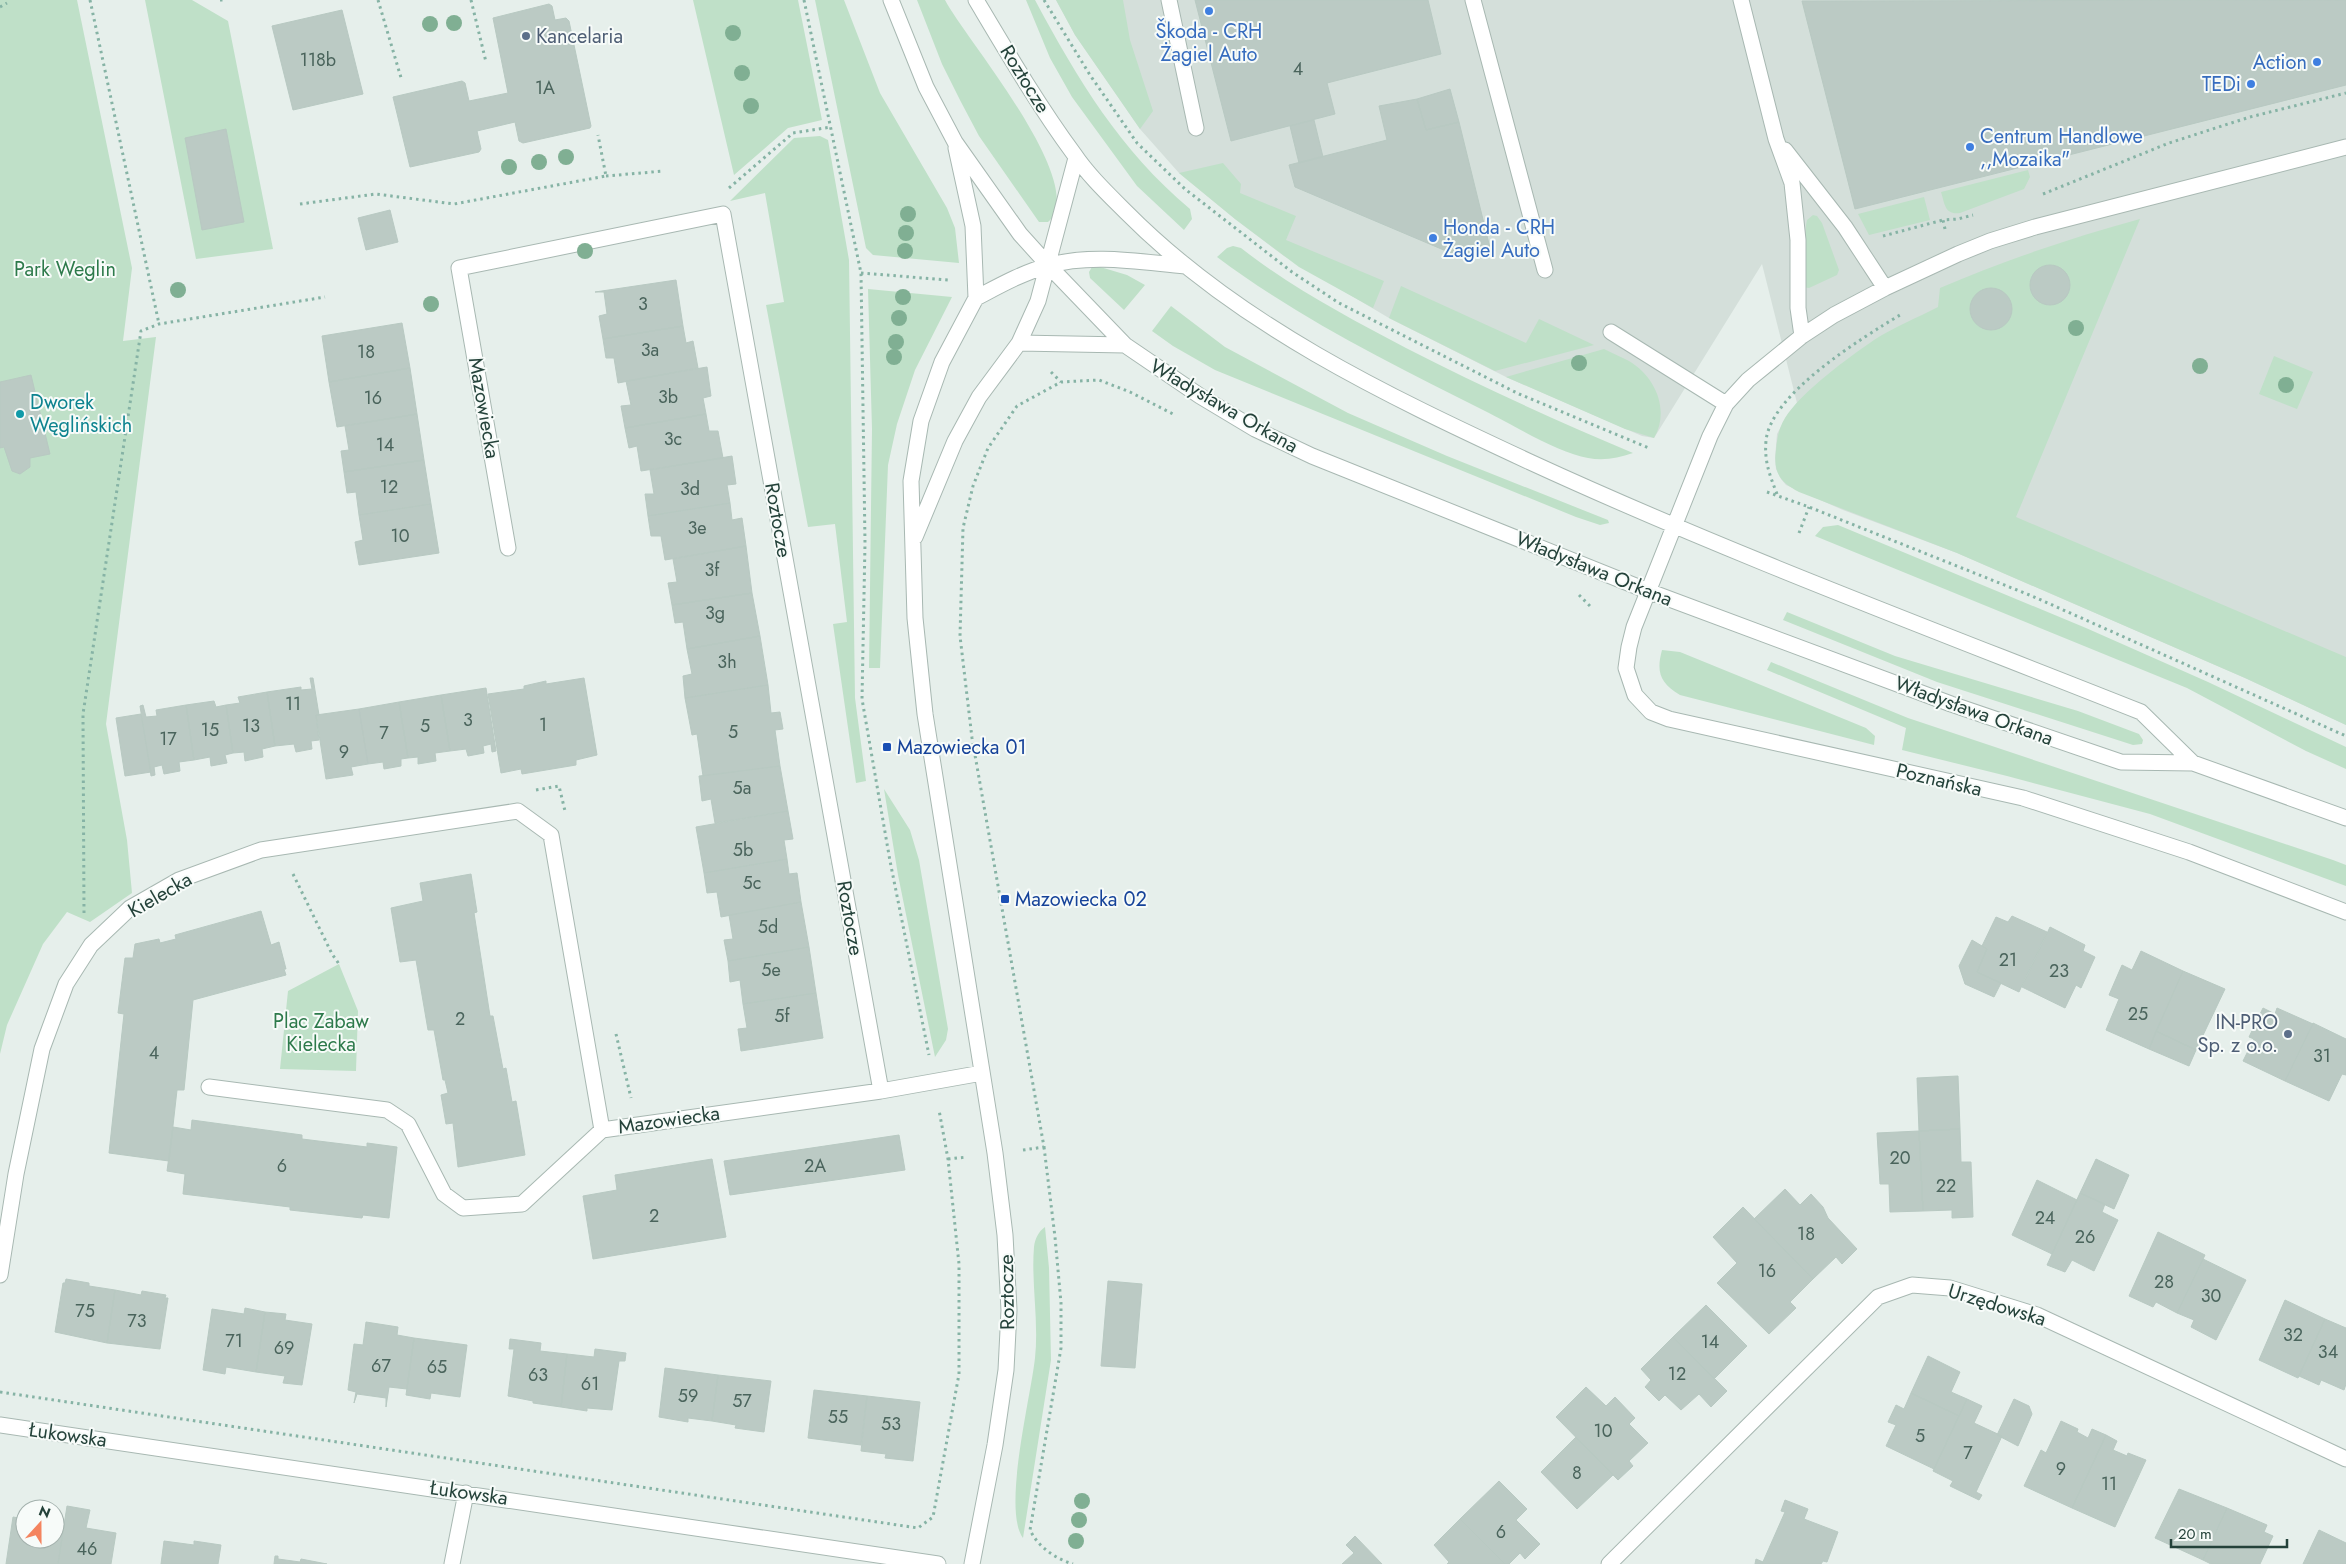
<svg xmlns="http://www.w3.org/2000/svg" width="2346" height="1564" font-family="Jost,sans-serif">
<style>
.built{fill:#d4dfda}
.green{fill:#bfe0c8}
.building{fill:#bbcac4;stroke:#b8c9c2}
.lines{fill:none;stroke-linecap:round;stroke-linejoin:round}
.minor-casing{stroke:#a8b8b2;stroke-width:17}
.path{stroke:#86b3a5;stroke-width:3;stroke-dasharray:2.5 4;stroke-linecap:butt}
.minor{stroke:#fff;stroke-width:15}
.tree{fill:#80af93}
.shop-dot{fill:#3f7fe0;stroke:#f7fbf9;stroke-width:2}
.service-dot{fill:#5c6f8a;stroke:#f7fbf9;stroke-width:2}
.culture-dot{fill:#0f9aa8;stroke:#f7fbf9;stroke-width:2}
.transit-dot{fill:#1a4fb4;stroke:#f7fbf9;stroke-width:2}
.labels{text-anchor:middle;dominant-baseline:central;stroke-width:4;stroke-linejoin:round;paint-order:stroke}
.number-label{font-size:18px;fill:#4a645c}
.shop-label{font-size:20px;fill:#366cbe;stroke:#f7fbf9;text-anchor:end}
.service-label{font-size:20px;fill:#4e5e75;stroke:#f7fbf9;text-anchor:start}
.street-label{font-size:20px;fill:#24423a;stroke:#f7fbf9}
.park-label{font-size:20px;fill:#2d7a4b;stroke:#f7fbf9}
.culture-label{font-size:20px;fill:#0d838f;stroke:#f7fbf9;text-anchor:start}
.transit-label{font-size:20px;fill:#164399;stroke:#f7fbf9;text-anchor:start}
</style>
<rect width="100%" height="100%" fill="#e6efeb"/>
<path class="built" d="M1056,0H2346V725L2245,678L1957,553L1843,510L1786,485L1781,479L1776,469L1775,458L1777,434L1786,417L1797,403L1762,264L1654,438L1642,436L1506,377L1389,318L1284,256L1235,219L1179,173L1140,129L1075,35Z"/>
<path class="green" d="M0,0H77L132,268L123,341L156,337L106,724L127,840L132,893L90,922L67,912L43,944L7,1025L0,1054Z
M145,0H192L228,21L273,249L196,259Z
M693,0H798L822,120L788,128L734,175Z
M815,0H844L880,93L947,208L955,228L959,263L873,255L866,248Z
M917,0H945C964,37 1091,185 1048,222H1039L979,136L961,102L942,64Z
M1026,0H1035C1078,80 1120,150 1190,209L1192,219L1184,230L1137,186L1072,97L1050,58Z
M1056,0H1123L1130,40L1153,111L1140,129L1075,35Z
M820,136L828,140L849,260L855,698L866,781L856,783L833,624L847,622L835,524L808,527L766,305L784,302L765,193L730,201L794,138Z
M1223,163L1241,184L1240,193L1296,216L1286,240L1384,281L1373,308L1299,267L1235,219L1179,173Z
M2028,170L2030,177L2024,189L1960,213C1945,215 1945,205 1941,192Z
M1924,197L1930,220L1869,235L1858,214Z
M1813,215L1817,216L1822,223L1839,270L1837,275L1809,288L1803,287L1806,225L1807,220Z
M2140,219L2016,517L2346,657V725L2245,678L1957,553L1799,492C1780,482 1773,473 1776,450C1777,438 1779,428 1785,418C1801,392 1849,357 1874,340C1894,327 1917,318 1938,307L1940,288C2005,260 2071,238 2140,219Z
M1233,246L1241,248C1292,288 1349,318 1406,348C1480,386 1555,420 1633,453C1618,458 1604,461 1588,458C1559,453 1513,425 1485,411C1393,365 1300,319 1217,257L1227,248Z
M1097,266L1127,275L1145,285L1124,310L1090,278L1089,272L1092,267Z
M1401,286L1526,343L1539,319L1594,345L1495,371L1389,318Z
M868,289L952,297L915,370L897,424L888,465L880,668H869L872,429Z
M1171,306L1225,347L1348,413L1447,456L1608,520L1609,523L1600,525L1576,517L1215,370L1173,346L1152,331Z
M1604,349C1612,353 1621,357 1629,361C1656,377 1670,411 1654,438L1625,429L1506,377Z
M2274,356L2313,372L2297,409L2259,394Z
M1838,525L2086,628L2208,682L2346,747V769L2306,751L2187,688L1815,536L1823,527Z
M1787,612L1895,656L2078,711L2139,734L2143,740L2142,744L2133,745L1937,682L1783,620Z
M1662,650L1680,652L1866,728L1875,736L1874,745L1680,695C1660,683 1656,672 1662,650Z
M1771,662L1908,718L2333,860L2346,865V886L2150,814L2007,776L1902,750L1906,728L1767,670Z
M884,789L910,830L919,860L948,1029L946,1040L935,1057L898,875Z
M339,964L358,1011L356,1071L280,1069L288,991Z
M1045,1227L1049,1268L1051,1360L1023,1538C1002,1510 1031,1396 1035,1358C1039,1321 1031,1283 1034,1247C1035,1239 1038,1232 1045,1227Z"/>
<path class="building" d="M1195,0H1428L1441,54L1327,83L1335,114L1231,141Z
M2346,0V85L1855,209L1802,1Z
M549,4L552,6L555,20L566,18L569,21L591,126L590,128L523,143L519,141L515,122L477,131L481,149L479,152L410,167L393,97L462,81L465,83L469,101L508,93L493,18Z
M342,10L363,94L293,110L272,26Z
M1450,89L1459,122L1426,130L1417,99Z
M1417,99L1426,130L1459,122L1491,252L1465,259L1295,187L1289,165L1387,140L1379,106Z
M1314,120L1323,157L1299,163L1290,126Z
M226,129L244,222L202,230L185,138Z
M390,210L398,242L366,250L358,218Z
M2030 285a20 20 0 1 1 40 0a20 20 0 1 1-40 0Z
M676,280L683,326L603,339L599,316L607,314L604,292H595Z
M1970 309a21 21 0 1 1 42 0a21 21 0 1 1-42 0Z
M402,323L410,368L329,382L322,336Z
M683,326L686,343L693,341L698,368L618,383L614,358H606L603,339Z
M707,367L711,396L703,398L706,414L625,428L621,406L631,405L626,381Z
M410,368L417,414L337,427L329,382Z
M31,375L50,454L30,458V467L20,474L12,471L4,447L0,448V382Z
M417,414L424,460L344,472L341,451L349,450L345,426Z
M706,414L709,431H718L723,458L641,471L637,446L629,448L625,428Z
M732,456L736,484L727,485L730,503L648,516L645,494H654L650,470Z
M424,460L431,504L359,515L356,492L347,493L344,472Z
M730,503L732,520L742,518L746,546L665,560L661,536H651L648,516Z
M431,504L439,553L359,565L355,542L363,540L359,515Z
M746,546L752,593L672,605L668,583L677,582L673,559Z
M752,593L760,636L687,649L683,622L675,623L672,605Z
M760,636L768,685L685,698L683,676L692,674L687,649Z
M310,678H313L319,715H316L319,740L311,741L312,749L296,752L294,744L275,746L267,692L301,687V690L312,689Z
M584,678L597,755L576,760V765L522,774L521,769L501,773L488,694L524,689V686L546,681V684Z
M768,685L771,713L780,712L783,729L775,730L780,766L703,776L697,734L692,735L685,698Z
M486,688L496,751L492,752L491,744L483,746L484,753L468,756L466,749L450,751L441,695Z
M267,692L275,746L262,749L263,757L245,761L244,752L233,753L226,705L240,703L238,697Z
M441,695L450,751L435,753L436,761L418,764V757L408,758L399,702Z
M214,701L216,707L226,705L233,753L225,755L227,763L211,766L210,757L194,760L186,705Z
M399,702L408,758L401,759V766L384,769L383,762L368,764L359,709Z
M143,705L146,717L157,716L156,710L186,705L194,760L179,762L180,771L164,774L162,765L154,767L155,775L151,776L140,706Z
M359,709L368,764L351,767L353,775L326,779L316,715Z
M141,714L151,772L125,776L116,718Z
M780,766L788,811L715,823L711,799L702,801L699,776Z
M788,811L793,839L784,840L787,859L704,873L696,827Z
M787,859L789,874L797,873L801,902L721,917L717,892L707,893L704,873Z
M471,874L477,912L474,913L490,1016H493L503,1069L506,1068L512,1102L516,1101L525,1155L458,1167L453,1123L446,1124L441,1095L448,1093L445,1080H443L434,1030H428L416,960L400,962L391,908L423,901L420,883Z
M801,902L809,947L728,961L724,940L733,939L729,915Z
M261,911L271,945L279,942L286,969H284L286,975L193,1000L184,1090H177L169,1161L109,1153L124,1014L118,1013L125,958H133L135,944L159,939L160,943L176,939L175,935Z
M2012,916L2047,932L2019,992L1977,972L1987,949L1982,946L1996,917L2008,922Z
M2050,927L2085,945L2083,951L2095,957L2081,988L2076,985L2065,1008L2022,987Z
M1972,940L1987,949L1977,972L2001,983L1994,997L1965,984L1959,966Z
M809,947L816,993L743,1004L740,980L730,982L728,961Z
M2141,951L2183,971L2149,1049L2106,1030L2119,999L2109,995L2122,965L2132,970Z
M2183,971L2225,989L2196,1050L2156,1031Z
M816,993L823,1038L741,1051L738,1029L747,1028L743,1004Z
M2263,1008L2275,1014L2277,1008L2313,1024L2285,1081L2243,1061L2254,1039L2249,1037Z
M2313,1023L2346,1039V1075L2342,1074L2329,1101L2285,1081Z
M2156,1031L2196,1050L2189,1066L2149,1049Z
M1958,1076L1960,1129L1919,1131L1917,1078Z
M192,1120L302,1135V1139L367,1147V1143L397,1147L389,1218L363,1215L362,1218L290,1210V1207L183,1194L185,1174L167,1171L173,1127L191,1130Z
M1960,1129L1961,1162H1971L1973,1217L1952,1218V1210L1923,1211L1919,1131Z
M1919,1131L1923,1211L1890,1212L1889,1184H1880L1877,1133Z
M899,1135L905,1170L730,1195L724,1161Z
M712,1159L726,1237L593,1259L583,1196L617,1190L615,1175Z
M2096,1159L2129,1175L2114,1209L2080,1193Z
M2037,1180L2077,1200L2052,1254L2012,1235Z
M1785,1189L1800,1205L1811,1194L1823,1207L1828,1218L1857,1249L1842,1264L1836,1257L1813,1279L1754,1219Z
M2080,1193L2105,1204L2102,1212L2118,1220L2094,1271L2072,1260L2065,1272L2047,1265Z
M1743,1207L1813,1279L1790,1302L1796,1308L1769,1334L1717,1283L1737,1263L1713,1237Z
M2158,1232L2205,1255L2177,1313L2156,1302L2153,1307L2129,1296Z
M2203,1259L2246,1280L2216,1340L2191,1327L2194,1320L2177,1313Z
M66,1279L89,1283V1286L115,1290L107,1343L55,1332L63,1283H65Z
M1108,1281L1142,1284L1135,1368L1101,1366Z
M115,1290L141,1295L142,1291L166,1295L165,1298H168L160,1349L107,1343Z
M2285,1300L2325,1319L2298,1378L2259,1360Z
M1706,1305L1747,1346L1714,1379L1673,1337Z
M245,1308L265,1312L256,1372L226,1367L225,1374L203,1370L212,1309L244,1314Z
M265,1312L286,1314L285,1320L312,1324L302,1385L283,1383L285,1376L256,1372Z
M2325,1319L2346,1328V1384L2344,1390L2321,1380L2319,1385L2299,1376Z
M366,1322L398,1327L397,1335L414,1338L407,1389L389,1387L386,1407V1398L357,1394L354,1403L356,1392L348,1390L354,1344L363,1345Z
M1673,1337L1727,1391L1711,1407L1699,1394L1681,1410L1665,1395L1659,1401L1645,1387L1651,1380L1641,1369Z
M414,1338L467,1345L460,1397L431,1393L430,1399L406,1395Z
M510,1339L541,1343L540,1351L567,1354L561,1407L533,1403V1401L508,1396L514,1349H509Z
M595,1349L626,1353L625,1361H619L612,1410L587,1408V1411L561,1407L567,1354L594,1357Z
M1928,1356L1960,1372L1951,1392L1967,1399L1959,1416L1911,1393Z
M665,1368L718,1375L712,1421L688,1418V1422L659,1417Z
M718,1375L771,1381L764,1432L735,1428L736,1425L712,1421Z
M1586,1387L1606,1406L1615,1397L1635,1418L1629,1424L1648,1443L1629,1461L1633,1466L1618,1480L1556,1417Z
M814,1390L867,1396L861,1445L808,1438Z
M1911,1393L1959,1416L1934,1469L1886,1446L1896,1425L1888,1422L1896,1405L1904,1409Z
M867,1396L920,1402L913,1461L885,1458L886,1454L861,1451Z
M1967,1399L1982,1406L1974,1423L2002,1436L1976,1492L1982,1495L1979,1500L1950,1486L1953,1481L1933,1471Z
M2014,1399L2029,1406L2032,1414L2018,1446L1997,1435Z
M2061,1421L2078,1429L2077,1432L2088,1438L2092,1429L2106,1435L2072,1508L2024,1486L2041,1450L2046,1453Z
M2106,1435L2117,1441L2113,1450L2127,1456L2128,1453L2146,1460L2115,1527L2072,1508Z
M1576,1437L1613,1475L1577,1509L1541,1472Z
M1499,1481L1527,1509L1516,1520L1540,1544L1525,1559L1520,1553L1509,1564H1505L1460,1519Z
M2179,1489L2227,1508L2203,1560L2155,1538Z
M1785,1500L1808,1509L1804,1519L1838,1532L1827,1562L1823,1561L1821,1564H1762L1785,1512L1781,1511Z
M67,1506L90,1510L86,1528L116,1533L111,1564H58Z
M2227,1508L2267,1525L2264,1532L2273,1536L2260,1564H2211L2203,1560Z
M13,1517L25,1519V1539H55V1524L64,1525L58,1564H6Z
M1460,1519L1505,1564H1447L1449,1562L1434,1545Z
M2319,1530L2346,1543V1564H2303Z
M1355,1536L1382,1564H1342L1354,1553L1346,1545Z
M164,1541L194,1545V1541L221,1545L218,1564H161Z
M275,1556H278V1559L300,1562L301,1559L327,1564H274Z
M1756,1559L1763,1562L1762,1564H1755Z"/>
<g class="lines">
<g class="minor-casing">
<path id="minor" d="M891,0L926,87L955,142L1020,234L1048,265L1125,345L1200,396L1255,429L1312,456L1648,591L1951,704L2121,762L2193,763L2346,818
M976,0C1007,52 1038,105 1074,154C1088,175 1108,194 1126,212C1238,325 1386,395 1530,462C1730,554 1937,631 2141,712L2193,763
M1169,0L1196,128
M1473,0L1545,270
M1741,0L1776,139L1792,183L1798,240V308L1802,336
M2346,147L2035,227L1990,241L1958,254L1885,288L1834,315L1802,336L1748,380L1726,404L1710,436L1634,627L1629,647L1626,668L1635,695L1651,712L1669,719L2023,798L2189,852L2346,912
M956,148L973,226L976,298L942,362L921,421L911,481L915,618L925,714L995,1153L1005,1235L1009,1310L1006,1370L995,1445L972,1564
M1785,150L1845,227L1885,288
M976,298C999,286 1022,273 1047,266C1091,253 1140,262 1185,266
M1611,332L1726,404
M1019,343L1125,345
M915,537L955,441L979,397L1019,343L1038,301L1076,158
M508,548L459,268L723,214L881,1091
M209,1087L387,1110L408,1124L444,1194L463,1208L522,1204L602,1130
M602,1130L881,1091L982,1073
M0,1275L16,1174L42,1049L66,984L91,945L130,908L179,880L261,850L518,811L551,835L602,1130
M0,1425L938,1564
M452,1564L466,1493
M1609,1564L1878,1297L1912,1285L1950,1288L2037,1315L2346,1459"/>
</g>
<path class="path" d="M90,0L159,324
M220,0H226
M378,0L402,81
M471,0L486,62
M804,0L861,273L865,543L862,699L890,861L929,1055
M1044,0L1090,75L1137,143L1185,189L1292,272L1339,303L1519,394L1649,448
M0,7L7,3
M606,176L664,171
M729,188L793,133L831,127
M2043,194L2169,143L2250,117L2346,93
M300,204L376,194L454,204L606,176L598,135
M1945,229L1943,220L1958,219L1973,215
M1883,236L1943,220
M861,273L948,280
M1051,372L1061,382
M1767,492L1809,507L2032,596L2346,736
M1777,494C1770,476 1764,461 1766,441C1770,394 1862,338 1900,315
M1799,533L1809,507
M1579,595L1591,607
M536,790L559,786L565,811
M293,874L332,954L339,964
M84,913L83,714L141,331L159,324L325,297
M616,1034L631,1098
M1044,1147L1055,1237L1061,1303V1348L1030,1530C1038,1547 1056,1559 1073,1564
M1023,1150L1044,1147L972,738L960,636L963,528L973,486L988,448L1017,406L1061,382L1099,380L1130,392L1173,414
M948,1159L967,1157
M0,1392L918,1528L933,1517L959,1374V1264L948,1159L939,1110"/>
<use href="#minor" class="minor"/>
</g>
<g class="tree">
<circle cx="454" cy="23" r="8"/>
<circle cx="430" cy="24" r="8"/>
<circle cx="733" cy="33" r="8"/>
<circle cx="742" cy="73" r="8"/>
<circle cx="751" cy="106" r="8"/>
<circle cx="566" cy="157" r="8"/>
<circle cx="539" cy="162" r="8"/>
<circle cx="509" cy="167" r="8"/>
<circle cx="908" cy="214" r="8"/>
<circle cx="906" cy="233" r="8"/>
<circle cx="585" cy="251" r="8"/>
<circle cx="905" cy="251" r="8"/>
<circle cx="178" cy="290" r="8"/>
<circle cx="903" cy="297" r="8"/>
<circle cx="431" cy="304" r="8"/>
<circle cx="899" cy="318" r="8"/>
<circle cx="2076" cy="328" r="8"/>
<circle cx="896" cy="342" r="8"/>
<circle cx="894" cy="357" r="8"/>
<circle cx="1579" cy="363" r="8"/>
<circle cx="2200" cy="366" r="8"/>
<circle cx="2286" cy="385" r="8"/>
<circle cx="1082" cy="1501" r="8"/>
<circle cx="1079" cy="1520" r="8"/>
<circle cx="1076" cy="1541" r="8"/>
</g>
<g class="shop-dot">
<circle cx="1209" cy="11" r="5"/>
<circle cx="2317" cy="62" r="5"/>
<circle cx="2251" cy="84" r="5"/>
<circle cx="1970" cy="147" r="5"/>
<circle cx="1433" cy="238" r="5"/>
</g>
<g class="service-dot">
<circle cx="526" cy="36" r="5"/>
<circle cx="2288" cy="1034" r="5"/>
</g>
<circle class="culture-dot" cx="20" cy="414" r="5"/>
<g class="transit-dot">
<rect x="882" y="742" width="10" height="10" rx="2.5"/>
<rect x="1000" y="894" width="10" height="10" rx="2.5"/>
</g>
<g class="labels">
<g class="number-label">
<text x="318" y="60">118b</text>
<text x="1298" y="69">4</text>
<text x="545" y="88">1A</text>
<text x="643" y="304">3</text>
<text x="650" y="350">3a</text>
<text x="366" y="352">18</text>
<text x="668" y="397">3b</text>
<text x="373" y="398">16</text>
<text x="673" y="439">3c</text>
<text x="385" y="445">14</text>
<text x="389" y="487">12</text>
<text x="690" y="489">3d</text>
<text x="697" y="528">3e</text>
<text x="400" y="536">10</text>
<text x="712" y="570">3f</text>
<text x="715" y="613">3g</text>
<text x="727" y="662">3h</text>
<text x="293" y="704">11</text>
<text x="468" y="720">3</text>
<text x="543" y="725">1</text>
<text x="251" y="726">13</text>
<text x="425" y="726">5</text>
<text x="210" y="730">15</text>
<text x="733" y="732">5</text>
<text x="384" y="733">7</text>
<text x="168" y="739">17</text>
<text x="344" y="752">9</text>
<text x="742" y="788">5a</text>
<text x="743" y="850">5b</text>
<text x="752" y="883">5c</text>
<text x="768" y="927">5d</text>
<text x="2008" y="960">21</text>
<text x="771" y="970">5e</text>
<text x="2059" y="971">23</text>
<text x="2138" y="1014">25</text>
<text x="782" y="1016">5f</text>
<text x="460" y="1019">2</text>
<text x="154" y="1053">4</text>
<text x="2322" y="1056">31</text>
<text x="1900" y="1158">20</text>
<text x="282" y="1166">6</text>
<text x="815" y="1166">2A</text>
<text x="1946" y="1186">22</text>
<text x="654" y="1216">2</text>
<text x="2045" y="1218">24</text>
<text x="1806" y="1234">18</text>
<text x="2085" y="1237">26</text>
<text x="1767" y="1271">16</text>
<text x="2164" y="1282">28</text>
<text x="2211" y="1296">30</text>
<text x="85" y="1311">75</text>
<text x="137" y="1321">73</text>
<text x="2293" y="1335">32</text>
<text x="234" y="1341">71</text>
<text x="1710" y="1342">14</text>
<text x="284" y="1348">69</text>
<text x="2328" y="1352">34</text>
<text x="381" y="1366">67</text>
<text x="437" y="1367">65</text>
<text x="1677" y="1374">12</text>
<text x="538" y="1375">63</text>
<text x="590" y="1384">61</text>
<text x="688" y="1396">59</text>
<text x="742" y="1401">57</text>
<text x="838" y="1417">55</text>
<text x="891" y="1424">53</text>
<text x="1603" y="1431">10</text>
<text x="1920" y="1436">5</text>
<text x="1968" y="1453">7</text>
<text x="2061" y="1469">9</text>
<text x="1577" y="1473">8</text>
<text x="2109" y="1484">11</text>
<text x="1501" y="1532">6</text>
<text x="87" y="1549">46</text>
</g>
<g class="shop-label">
<text x="1209" y="31" text-anchor="middle">Škoda - CRH<tspan x="1209" dy="23">Żagiel Auto</tspan></text>
<text x="2307" y="62">Action</text>
<text x="2241" y="84">TEDi</text>
<text x="1980" y="136" text-anchor="start">Centrum Handlowe<tspan x="1980" dy="23">,,Mozaika"</tspan></text>
<text x="1443" y="227" text-anchor="start">Honda - CRH<tspan x="1443" dy="23">Żagiel Auto</tspan></text>
</g>
<g class="service-label">
<text x="536" y="36">Kancelaria</text>
<text x="2278" y="1022" text-anchor="end">IN-PRO<tspan x="2278" dy="23">Sp. z o.o.</tspan></text>
</g>
<g class="street-label">
<text transform="translate(1025 79) rotate(58)">Roztocze</text>
<text transform="translate(1224 406) rotate(30)">Władysława Orkana</text>
<text transform="translate(484 408) rotate(80)">Mazowiecka</text>
<text transform="translate(778 520) rotate(80)">Roztocze</text>
<text transform="translate(1594 569) rotate(22)">Władysława Orkana</text>
<text transform="translate(1974 711) rotate(20)">Władysława Orkana</text>
<text transform="translate(1939 780) rotate(13)">Poznańska</text>
<text transform="translate(160 895) rotate(-30)">Kielecka</text>
<text transform="translate(850 918) rotate(80)">Roztocze</text>
<text transform="translate(669 1120) rotate(-8)">Mazowiecka</text>
<text transform="translate(1007 1292) rotate(-91)">Roztocze</text>
<text transform="translate(1997 1305) rotate(17)">Urzędowska</text>
<text transform="translate(68 1435) rotate(8)">Łukowska</text>
<text transform="translate(469 1493) rotate(8)">Łukowska</text>
</g>
<g class="park-label">
<text x="65" y="269">Park Weglin</text>
<text x="321" y="1021">Plac Zabaw<tspan x="321" dy="23">Kielecka</tspan></text>
</g>
<g class="culture-label">
<text x="30" y="402">Dworek<tspan x="30" dy="23">Węglińskich</tspan></text>
</g>
<g class="transit-label">
<text x="897" y="747">Mazowiecka 01</text>
<text x="1015" y="899">Mazowiecka 02</text>
</g>
</g>
<g transform="translate(40 1524) rotate(21)"><circle r="24" fill="#f7fbf9" stroke="#a3b1ad"/>
<path d="M0-4L9 19L0 12L-9 19Z" fill="#f4845f"/>
<text y="-8" font-size="14" font-weight="bold" text-anchor="middle" fill="#24423a">N</text>
</g>
<path d="M2171 1539v8h116v-8" fill="none" stroke="#24423a" stroke-width="2.5"/>
<text x="2178" y="1539" font-size="15" fill="#24423a" stroke="#f7fbf9" stroke-width="4" paint-order="stroke">20 m</text>
</svg>
